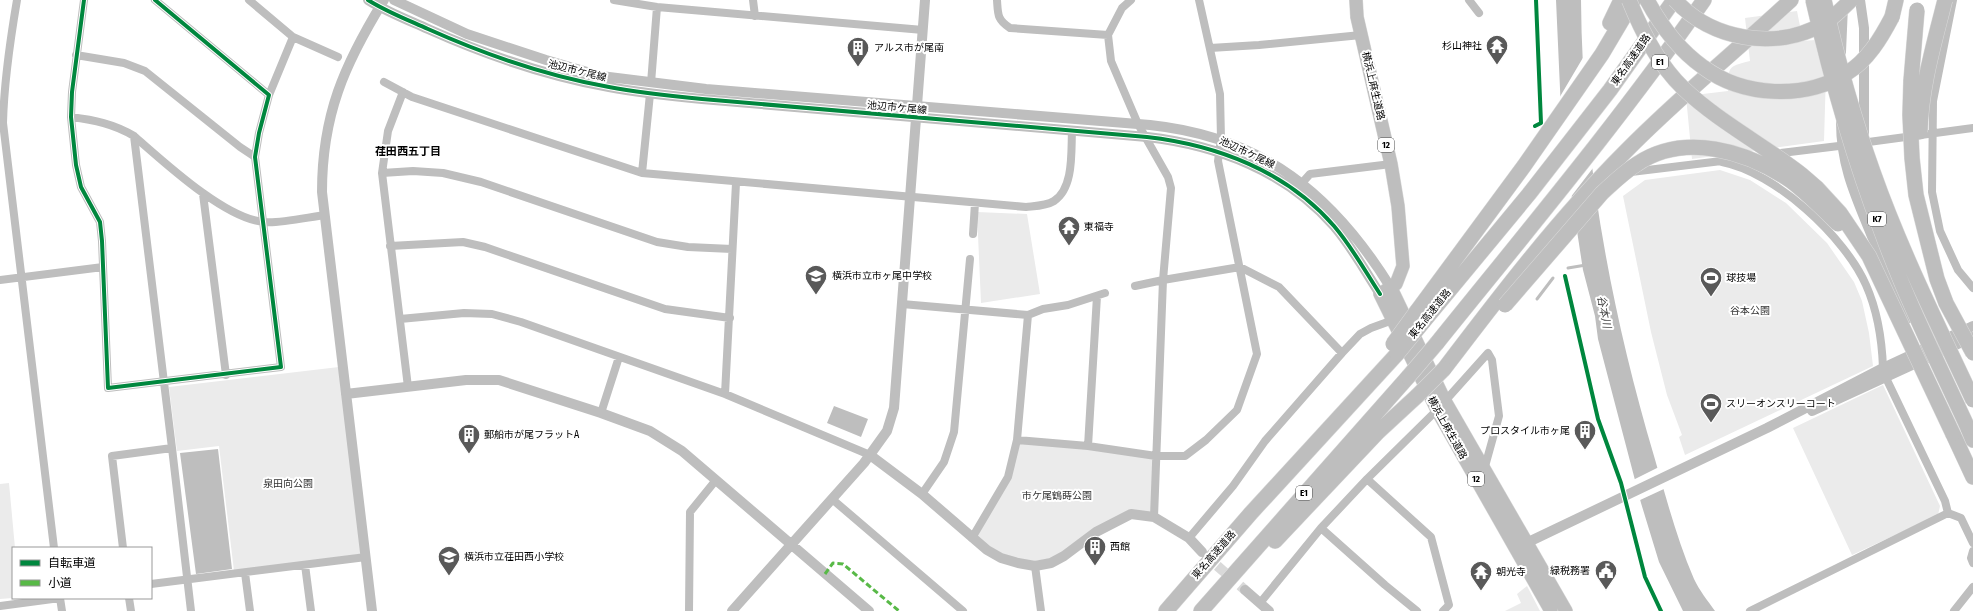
<svg xmlns="http://www.w3.org/2000/svg" width="1973" height="611" font-family="'Fira Sans Condensed','Noto Sans JP',sans-serif">
<style>
.green{fill:#ebebeb}
.water{fill:#bebebe}
.pier{fill:#fff}
.lines{fill:none;stroke-linecap:round;stroke-linejoin:round}
.stream{stroke:#bebebe;stroke-width:3}
.tertiary-tunnel{stroke:#d9d9d9;stroke-width:10;stroke-dasharray:10 5;stroke-linecap:butt}
.primary-casing{stroke:#dbdbdb;stroke-width:14}
.motorway-casing{stroke:#dbdbdb;stroke-width:16}
.minor{stroke:#bebebe;stroke-width:8}
.tertiary{stroke:#bebebe;stroke-width:10}
.primary{stroke:#bebebe;stroke-width:13}
.motorway{stroke:#bebebe;stroke-width:15}
.motorway-bridge-casing{stroke:#dbdbdb;stroke-width:16;stroke-linecap:butt}
.motorway-bridge{stroke:#bebebe;stroke-width:15}
.quiet{stroke:#58b947;stroke-width:3;stroke-dasharray:6 3;stroke-linecap:butt}
.cycleway-casing{stroke:#fff;stroke-width:6}
.cycleway{stroke:#00873e;stroke-width:4}
.labels{text-anchor:middle;dominant-baseline:central;stroke-width:4;stroke-linejoin:round;paint-order:stroke}
.shield{fill:#fff;stroke:#4c4c4c;stroke-width:1}
.shield-label{font-size:9px;font-weight:bold;fill:#000}
.poi-label{font-size:10px;fill:#000;stroke:#fff;text-anchor:start}
.street-label{font-size:10px;fill:#000;stroke:#fff}
.park-label{font-size:10px;fill:#323232;stroke:#fff}
.neighbourhood-label{font-size:11px;font-weight:bold;fill:#000;stroke:#fff}
.water-label{font-size:11px;font-style:italic;fill:#434343;stroke:#fff}
</style>
<rect width="100%" height="100%" fill="#fff"/>
<path class="green" d="M1797,11L1803,41L1827,39L1824,141L1692,159L1686,96L1728,91C1729,67 1726,67 1750,61L1745,18Z
M1720,170L1750,180L1786,203L1827,243L1854,282L1862,301L1869,333L1873,366L1685,455L1679,437L1682,435L1667,395L1651,332L1623,196L1645,180Z
M977,212L1027,214L1040,294L981,303Z
M339,367L361,554L234,571L219,446L177,451L169,387Z
M1883,385L1940,506L1938,515L1852,555L1793,428Z
M1017,440L1156,456L1154,517L1131,514L1064,556L1019,564L972,538L1008,477Z
M9,483L15,548H13V598L0,599V484Z
M1527,586L1540,611H1505L1521,603L1517,594Z"/>
<path class="water" d="M1556,0H1581C1582,155 1610,307 1654,456C1666,497 1677,540 1694,579C1699,590 1708,601 1715,611H1683L1659,562L1641,503L1598,339L1595,316L1583,270L1562,133Z
M834,406L868,419L861,437L827,423Z
M218,449L232,569L196,574L180,453Z"/>
<path class="pier" d="M1584,56L1588,114L1593,168L1570,198L1560,133L1558,100Z
M1659,467L1666,488L1638,501L1633,480Z"/>
<g class="lines">
<path class="stream" d="M1568,268L1586,265
M1537,299L1553,278"/>
<path class="tertiary-tunnel" d="M1206,556L1245,590"/>
<g class="primary-casing">
<path id="primary" d="M1356,0L1357,17L1391,164L1398,206L1403,266L1396,284L1380,294L1437,410L1551,611
M1391,288L1445,401L1566,611"/>
</g>
<g class="motorway-casing">
<path id="motorway" d="M1892,17L1896,0
M1610,23L1621,0
M1417,311L1524,166L1602,54L1634,0
M1424,321L1529,194L1610,90L1674,0
M1437,343C1528,230 1621,119 1704,0
M1444,369C1501,294 1559,218 1626,151C1678,98 1736,51 1791,0
M1968,428L1973,440
M1953,434L1973,477
M1275,541L1378,432L1417,396
M1166,611L1251,513L1397,354
M1201,611L1408,377"/>
</g>
<path class="minor" d="M17,0C10,41 4,81 3,123L54,548
M84,0L72,92L71,117L76,165L81,187L100,222L102,241L108,388L281,367L255,157L259,133L269,95L155,0
M249,0L293,37
M614,0L657,7L923,30
M753,0L755,16
M997,0C998,14 997,20 1010,28L1108,35
M1131,0L1122,8L1108,35L1111,61L1138,124L1168,177L1171,188L1163,280L1240,267L1279,287L1342,353
M1469,0L1479,13
M1953,0L1933,101L1932,192L1940,231L1958,270L1973,288
M1210,48L1259,45L1361,35
M76,55L124,63L145,71L240,147L255,157
M384,82L412,97L642,173L1026,207C1035,206 1046,206 1054,201C1074,188 1071,152 1072,131
M651,83L657,7
M403,92L388,131L382,173L408,387
M269,95L293,37L338,57
M71,117C94,120 114,124 134,136C164,162 225,219 264,222C278,224 309,217 325,215
M134,136L172,448
M1861,143L1973,128
M1773,154L1847,145
M1722,162C1775,172 1845,237 1866,285C1878,312 1882,340 1883,368
M1631,172L1738,159
M382,173L413,171L443,173L481,182L657,242L688,247L732,249
M642,173L650,94
M1302,183L1310,174L1391,164
M203,194L226,375
M973,234L975,203
M390,246L463,242L485,247L665,309L730,318
M0,280L103,267
M1135,286L1163,280L1154,517
M902,304L1028,315L1043,309L1068,305L1105,293
M400,319L464,313L492,314L521,322L725,394L870,455
M1886,378L1945,501L1948,513L1961,518L1973,543
M725,394L736,183
M1445,401L1488,353L1492,360L1499,416L1484,470
M601,413L619,357
M1017,440L1088,446L1156,456H1185L1206,440L1237,410L1257,354L1218,161L1221,139L1220,94L1199,0
M1088,446L1097,296
M1367,479L1431,537L1449,605L1443,611
M922,494L944,462L954,432L970,259
M832,499L963,611
M1321,528L1385,585L1417,611
M972,538L1008,477L1017,440L1028,315
M1189,538L1233,486L1265,441L1342,353L1360,334L1371,328L1393,320
M123,548L112,456L172,448L191,611
M1973,551L1971,558L1973,563
M305,565L311,611
M1035,566L1041,611
M245,573L250,611
M151,584L366,557
M60,598L62,611
M129,598L131,611
M1260,603L1321,528L1367,479L1437,410
M0,606L60,598
M689,611L690,512L716,480
M1750,611L1948,513
M1954,611L1973,587"/>
<path class="tertiary" d="M368,0C387,12 408,20 428,29C486,55 547,76 609,87C640,93 671,96 702,99L1147,137C1217,145 1286,171 1334,226C1352,247 1365,271 1380,294
M394,0L467,34L546,60L601,76L706,89L1150,125C1263,137 1333,194 1391,288
M1860,0L1864,28V135
M1841,52L1843,6
M1841,122C1841,165 1855,195 1871,234C1883,263 1896,291 1910,318
M346,394L466,380H499L601,413L650,431L682,451L869,611
M1812,411L1973,337
M870,455L922,494L987,550L1001,558L1018,563L1035,566L1051,563L1064,556L1096,532L1131,514L1154,517L1189,538L1202,552
M1520,546L1767,428L1883,368L1973,326
M1245,590L1269,611
M372,611L322,192C322,115 344,65 384,0
M732,611L864,463L887,431L894,408L925,0"/>
<use href="#primary" class="primary"/>
<use href="#motorway" class="motorway"/>
<g class="motorway-bridge-casing">
<path id="motorway-bridge" d="M1629,0C1642,32 1658,64 1683,88C1719,122 1764,145 1802,175L1817,188L1840,213L1869,256L1953,434
M1647,0C1661,26 1679,50 1703,67C1743,97 1805,100 1847,73C1868,60 1881,38 1892,17
M1675,0C1711,40 1776,51 1823,24C1833,18 1842,9 1851,0
M1813,0C1831,79 1853,157 1882,233C1906,299 1938,363 1968,428
M1824,0C1837,58 1853,116 1873,172C1901,251 1938,325 1973,400
M1917,10L1911,81L1910,115L1912,158L1916,195L1937,279L1946,303L1973,353
M1920,132C1921,87 1934,44 1945,0
M1505,305L1602,193C1613,183 1624,172 1637,164C1685,132 1747,151 1791,181C1808,194 1823,209 1838,224
M1393,344L1417,311
M1397,354L1424,321
M1408,377L1437,343
M1417,396L1444,369"/>
</g>
<use href="#motorway-bridge" class="motorway-bridge"/>
<path class="quiet" d="M825,574L833,563L843,564L899,611"/>
<g class="cycleway-casing">
<path id="cycleway" d="M84,0L72,92L71,117L76,165L81,187L100,222L102,241L108,388L281,367L255,157L259,133L269,95L155,0
M368,0C387,12 408,20 428,29C486,55 547,76 609,87C640,93 671,96 702,99L1147,137C1217,145 1286,171 1334,226C1352,247 1365,271 1380,294
M1535,126L1541,123L1536,0
M1565,276L1598,419L1621,483L1645,577L1661,611"/>
</g>
<use href="#cycleway" class="cycleway"/>
</g>
<defs>
<g id="temple-pin" transform="scale(1.15)"><path d="M0 17L-7.5 6A9.5 9.5 0 1 1 7.5 6Z" fill="#595959" stroke="#fff"/><path d="M0-6L5-2H3V0L6.5 2.5H4V6H1.5V3h-3V6H-4V2.5H-6.5L-3 0V-2H-5Z" fill="#fff"/></g>
<g id="building-pin" transform="scale(1.15)"><path d="M0 17L-7.5 6A9.5 9.5 0 1 1 7.5 6Z" fill="#595959" stroke="#fff"/><path d="M-4-6H4V6H1V3H-1V6H-4ZM-2.5-4.3h1.7v1.8h-1.7ZM.8-4.3h1.7v1.8H.8ZM-2.5-1h1.7V.8h-1.7ZM.8-1h1.7V.8H.8Z" fill="#fff"/></g>
<g id="school-pin" transform="scale(1.15)"><path d="M0 17L-7.5 6A9.5 9.5 0 1 1 7.5 6Z" fill="#595959" stroke="#fff"/><path d="M0-5L7-2L0 1L-7-2ZM-4 1L0 2.5L4 1V4Q0 6-4 4Z" fill="#fff"/></g>
<g id="stadium-pin" transform="scale(1.15)"><path d="M0 17L-7.5 6A9.5 9.5 0 1 1 7.5 6Z" fill="#595959" stroke="#fff"/><path d="M0-5a6.5 5 0 1 0 0 10a6.5 5 0 1 0 0-10ZM-3.5-1.8h7v3.6h-7Z" fill="#fff"/></g>
<g id="civic-pin" transform="scale(1.15)"><path d="M0 17L-7.5 6A9.5 9.5 0 1 1 7.5 6Z" fill="#595959" stroke="#fff"/><path d="M-.6-6.5H3V-4.5H.6V-3L4-1V1h2V6H-6V1h2V-1L-.6-3ZM-1.2 2.5V6h2.4V2.5Z" fill="#fff"/></g>
</defs>
<g fill-rule="evenodd">
<use href="#temple-pin" x="1497" y="46"/>
<use href="#building-pin" x="858" y="48"/>
<use href="#temple-pin" x="1069" y="227"/>
<use href="#school-pin" x="816" y="276"/>
<use href="#stadium-pin" x="1711" y="278"/>
<use href="#stadium-pin" x="1711" y="404"/>
<use href="#building-pin" x="1585" y="431"/>
<use href="#building-pin" x="469" y="435"/>
<use href="#building-pin" x="1095" y="547"/>
<use href="#school-pin" x="449" y="557"/>
<use href="#civic-pin" x="1606" y="571"/>
<use href="#temple-pin" x="1481" y="572"/>
</g>
<g class="labels">
<g class="shield">
<rect x="1652" y="55" width="16" height="14" rx="3"/>
<rect x="1378" y="138" width="16" height="14" rx="3"/>
<rect x="1868" y="212" width="18" height="14" rx="3"/>
<rect x="1468" y="472" width="16" height="14" rx="3"/>
<rect x="1296" y="486" width="16" height="14" rx="3"/>
</g>
<g class="shield-label">
<text x="1660" y="62">E1</text>
<text x="1386" y="145">12</text>
<text x="1877" y="219">K7</text>
<text x="1476" y="479">12</text>
<text x="1304" y="493">E1</text>
</g>
<g class="poi-label">
<text x="1482" y="46" text-anchor="end">杉山神社</text>
<text x="874" y="48">アルス市が尾南</text>
<text x="1084" y="227">東福寺</text>
<text x="832" y="276">横浜市立市ヶ尾中学校</text>
<text x="1726" y="278">球技場</text>
<text x="1726" y="404">スリーオンスリーコート</text>
<text x="1570" y="431" text-anchor="end">プロスタイル市ヶ尾</text>
<text x="484" y="435">郵船市が尾フラットA</text>
<text x="1110" y="547">西館</text>
<text x="464" y="557">横浜市立荏田西小学校</text>
<text x="1590" y="571" text-anchor="end">緑税務署</text>
<text x="1496" y="572">朝光寺</text>
</g>
<g class="street-label">
<text transform="translate(1631 60) rotate(-55)">東名高速道路</text>
<text transform="translate(577 71) rotate(14)">池辺市ケ尾線</text>
<text transform="translate(1373 86) rotate(77)">横浜上麻生道路</text>
<text transform="translate(897 108) rotate(5)">池辺市ケ尾線</text>
<text transform="translate(1247 153) rotate(25)">池辺市ケ尾線</text>
<text transform="translate(1430 314) rotate(-51)">東名高速道路</text>
<text transform="translate(1447 428) rotate(61)">横浜上麻生道路</text>
<text transform="translate(1214 555) rotate(-49)">東名高速道路</text>
</g>
<g class="park-label">
<text x="1750" y="311">谷本公園</text>
<text x="288" y="484">泉田向公園</text>
<text x="1057" y="496">市ケ尾鶴蒔公園</text>
</g>
<g class="neighbourhood-label">
<text x="408" y="151">荏田西五丁目</text>
</g>
<g class="water-label">
<text transform="translate(1604 312) rotate(79)">谷本川</text>
</g>
</g>
<rect x="12" y="547" width="140" height="52" fill="#ffffff" stroke="#999999"/>
<rect x="20" y="560" width="20" height="6" fill="#00873e" stroke="#999999"/>
<text x="48" y="567" font-size="12" fill="#000000">自転車道</text>
<rect x="20" y="580" width="20" height="6" fill="#58b947" stroke="#999999"/>
<text x="48" y="587" font-size="12" fill="#000000">小道</text>
</svg>
